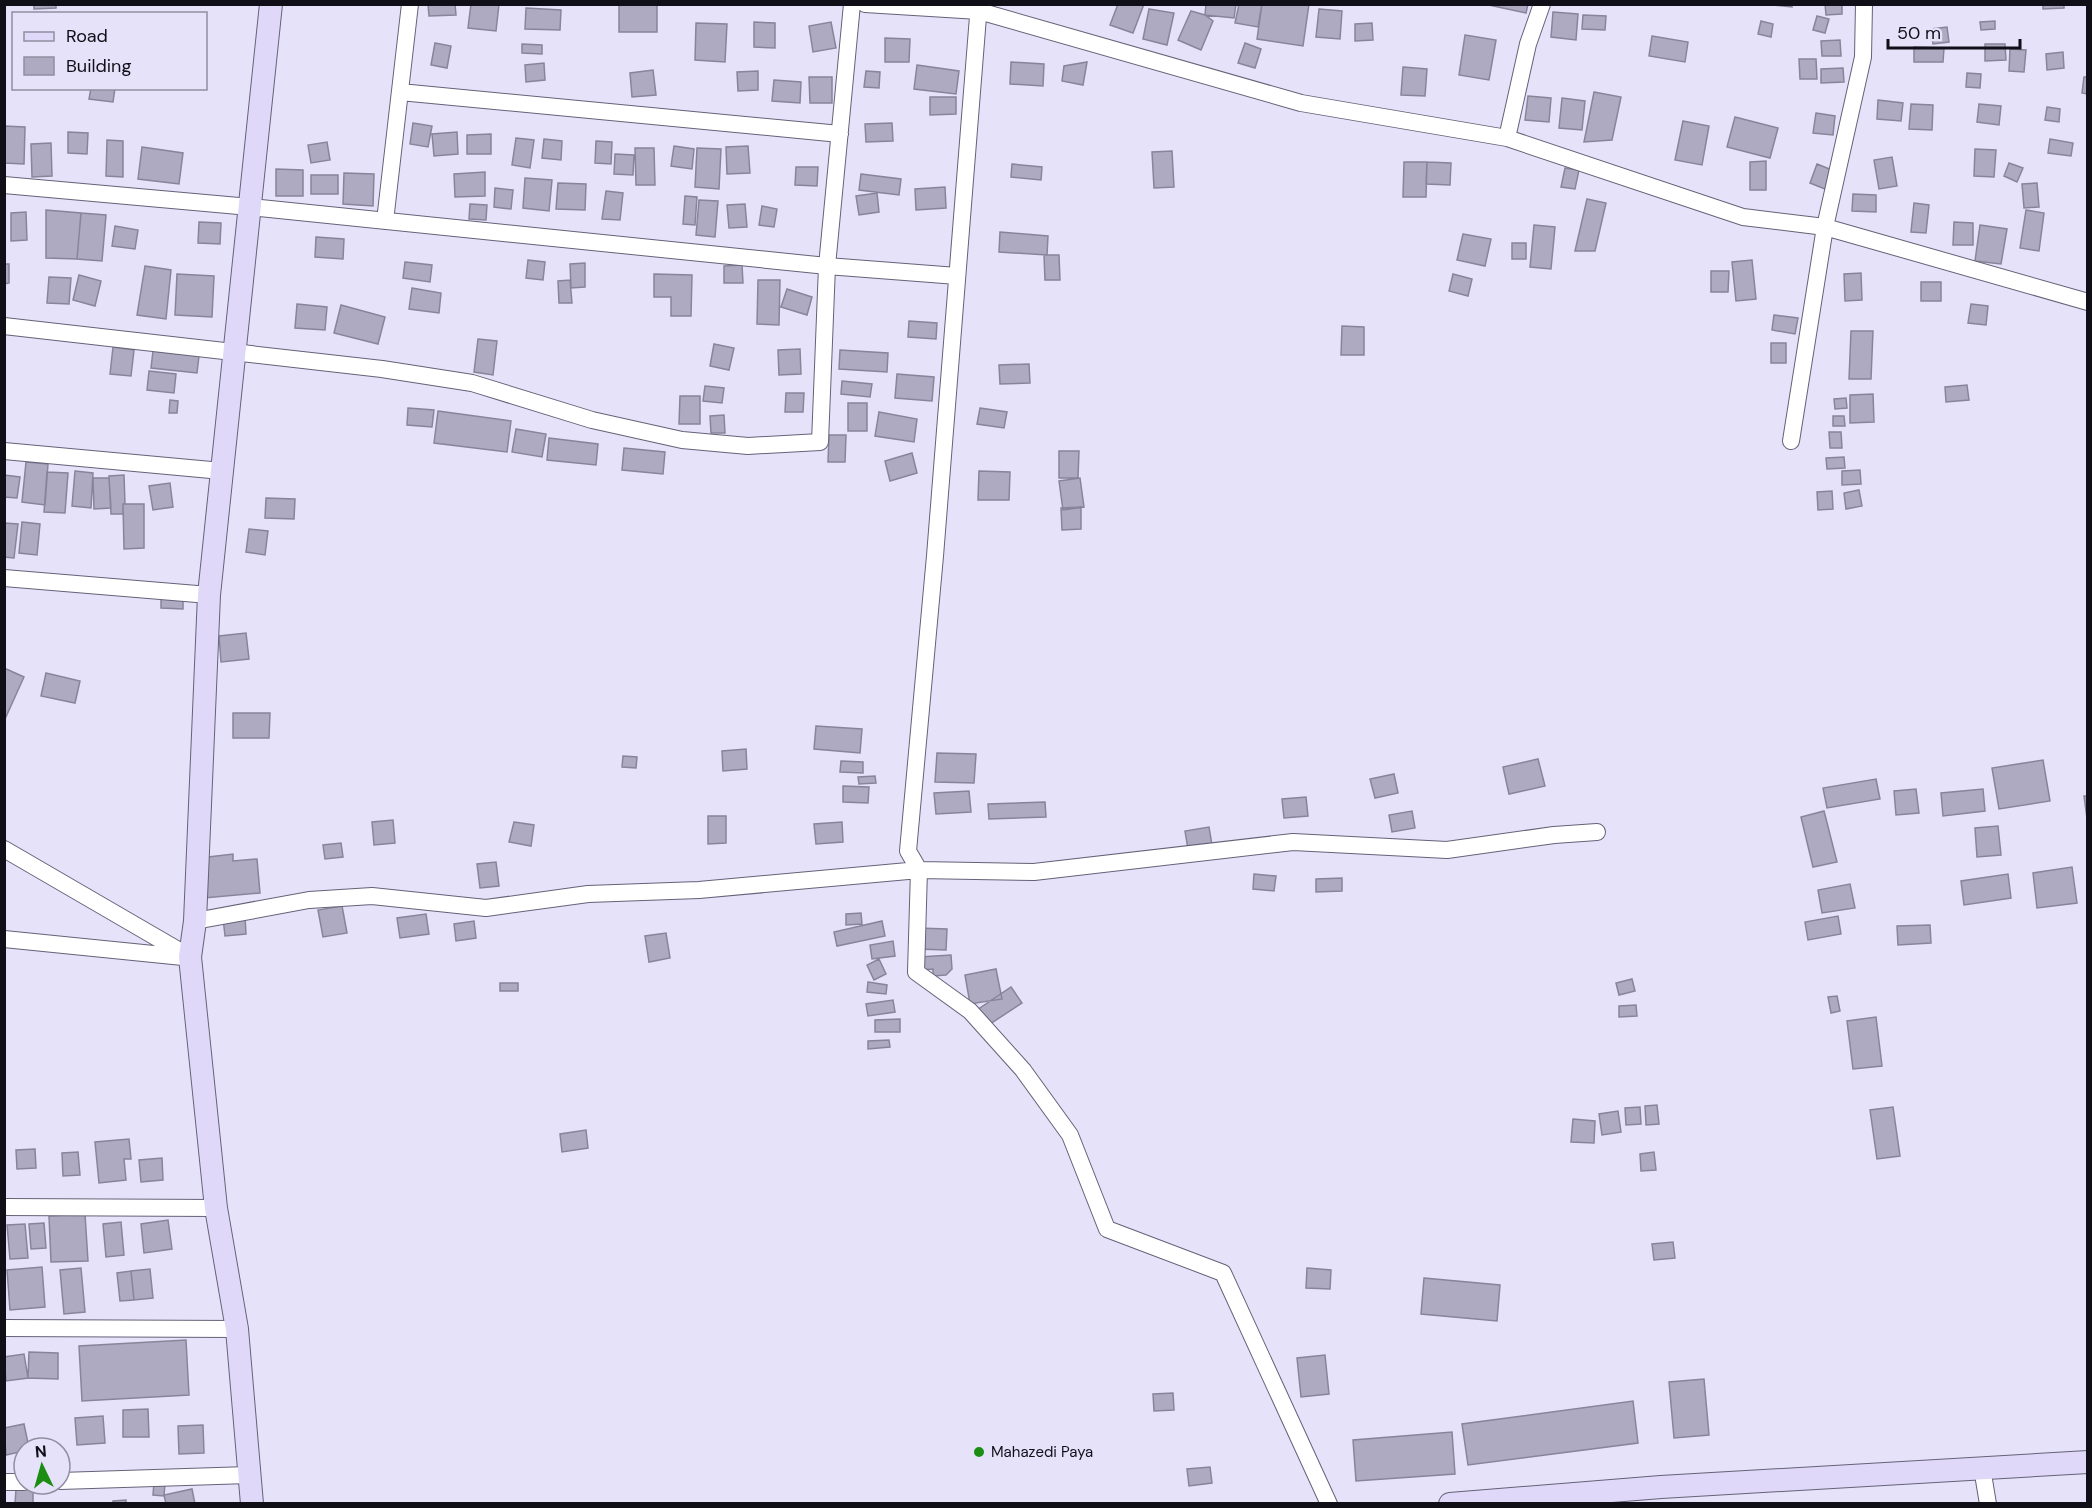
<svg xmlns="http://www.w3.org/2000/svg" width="2092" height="1508" font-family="'DM Sans',sans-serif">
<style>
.building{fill:#adaac1;stroke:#88859b;stroke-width:1.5}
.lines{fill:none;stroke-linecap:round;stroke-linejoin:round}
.street-casing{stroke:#656277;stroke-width:18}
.secondary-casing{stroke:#656277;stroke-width:24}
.street{stroke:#fff;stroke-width:16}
.secondary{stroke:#dfd8f8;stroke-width:22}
.poi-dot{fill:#1b8d13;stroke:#e5e2fa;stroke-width:2}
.labels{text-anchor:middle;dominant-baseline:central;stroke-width:4.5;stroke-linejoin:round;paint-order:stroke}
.poi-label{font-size:15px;fill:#100f17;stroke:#e5e2fa;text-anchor:start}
</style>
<rect width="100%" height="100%" fill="#e5e2fa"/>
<path class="building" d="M34,4H56V8L34,9Z
M428,4H455L456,15L429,16Z
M471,4H499L496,31L468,28Z
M619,4H657V32H619Z
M1118,4H1144L1133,33L1110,25Z
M1206,4H1236L1234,18L1205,15Z
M1239,4H1262L1258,27L1235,23Z
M1262,4H1309L1303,46L1257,39Z
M1484,4H1528L1526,13Z
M1764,4H1792V7Z
M1825,4H1842V14L1826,15Z
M2043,4H2064V8L2043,9Z
M526,8L561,10L560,30L525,29Z
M1149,9L1174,13L1167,45L1143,39Z
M1319,9L1342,11L1340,39L1316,37Z
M1191,11L1205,15L1213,21L1201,50L1178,40Z
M1553,12L1578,14L1576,40L1551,37Z
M1583,15L1606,16L1605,30L1582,29Z
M1817,16L1829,19L1825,33L1813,30Z
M1761,21L1773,24L1771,37L1758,34Z
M1995,21V29L1981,30L1980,22Z
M754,22L775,23V48L754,47Z
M831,22L836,48L813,52L809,26Z
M696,23L727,24L725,62L695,60Z
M1372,23L1373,40L1355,41V24Z
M1947,27L1949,42L1933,44L1931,29Z
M1465,35L1496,40L1489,80L1459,75Z
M1652,36L1688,42L1685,62L1649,56Z
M885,38L910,39L909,62H885Z
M1840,40L1841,56H1822L1821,41Z
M435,43L451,46L447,68L431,65Z
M1245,43L1261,49L1255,68L1238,63Z
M522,44L542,45V54L522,53Z
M1985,44H2005L2006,60L1985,61Z
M1914,47L1944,48L1943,62H1914Z
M2010,49L2026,50L2024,72L2009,71Z
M2063,52L2064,68L2047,70L2046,54Z
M1799,59H1816L1817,79H1800Z
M1011,62L1044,64L1043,86L1010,84Z
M1087,62L1083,85L1062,81L1064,66Z
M544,63L545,80L526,82L525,65Z
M917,65L959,71L956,94L914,89Z
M1403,67L1427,69L1425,96L1401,95Z
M1843,68L1844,82L1821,83V69Z
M653,70L656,95L632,97L630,73Z
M758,71V90L738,91L737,72Z
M866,71L880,72L879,88L864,87Z
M1967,73L1981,74L1980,88L1966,87Z
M809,77H832V103H810Z
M2084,77H2088V94L2082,93Z
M774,80L801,82L800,103L772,101Z
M91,88H115L113,102L89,99Z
M1594,92L1621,97L1612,140L1584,142Z
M1528,96L1551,98L1549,122L1525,120Z
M930,97H956V114L930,115Z
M1562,98L1585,101L1582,130L1559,128Z
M1878,100L1903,103L1901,121L1877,119Z
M1911,104L1933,105L1932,130L1909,129Z
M1979,104L2001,106L1999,125L1977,122Z
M2047,107L2060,109L2059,122L2045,120Z
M1816,113L1835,116L1833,135L1813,133Z
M1735,117L1778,128L1770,158L1727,147Z
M1683,121L1709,126L1702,165L1675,160Z
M413,123L432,126L428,147L410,144Z
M892,123L893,141L866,142L865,124Z
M4,126L25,127L24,164L4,163Z
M68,132L88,133L87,154L68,153Z
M457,132L458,154L434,156L432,134Z
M491,134V154H467V135Z
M516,138L534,140L530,168L512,165Z
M544,139L562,141L561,160L542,158Z
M2050,139L2073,143L2071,156L2048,153Z
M107,140L123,141V177L106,176Z
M596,141L612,142L611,164L595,163Z
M327,142L330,160L311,163L308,145Z
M51,143L52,176L32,177L31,144Z
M674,146L694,149L692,169L671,166Z
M748,146L750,173L727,174L726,147Z
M142,147L183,153L179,184L138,179Z
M635,148H654L655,185H636Z
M697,148L721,149L719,189L695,187Z
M1975,149L1996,150L1994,177L1974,176Z
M1172,151L1174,187L1154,188L1152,152Z
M615,154L634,155L633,175L614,174Z
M1892,157L1897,186L1879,189L1874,160Z
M1766,161V190H1750V162Z
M1404,162H1427L1426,197H1403Z
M1427,162L1451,163L1450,185L1426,184Z
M2009,163L2023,168L2017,182L2004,176Z
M1012,164L1042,167L1041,180L1011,177Z
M1817,164L1832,170L1825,189L1810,183Z
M796,167H818L817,186L795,185Z
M1565,168L1579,170L1575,189L1561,187Z
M276,169L303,170V196H276Z
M485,172V196L455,197L454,174Z
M344,173L374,174L373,206L343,204Z
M861,174L901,179L899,195L859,190Z
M311,175H338V194H311Z
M525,178L552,180L549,211L523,208Z
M558,183L586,184L585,210L556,209Z
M2037,183L2039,207L2024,208L2022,184Z
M945,187L946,208L916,210L915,189Z
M495,188L513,190L511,209L494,207Z
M606,191L623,193L620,220L602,219Z
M877,193L879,212L859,215L856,196Z
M1853,194L1876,195V212L1852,211Z
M685,196L697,197L695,225L683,224Z
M1587,199L1606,203L1595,251H1575Z
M699,200L718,201L715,237L696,235Z
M1914,203L1929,205L1926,233L1911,232Z
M470,204L487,205L486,220L469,219Z
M745,204L747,227L729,228L727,205Z
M762,206L777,209L774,227L759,225Z
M46,210L81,213L77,259L46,258Z
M2026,210L2044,213L2039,251L2020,248Z
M26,212L27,240L11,241V213Z
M81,213L106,215L102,261L77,259Z
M199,222L221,223L220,244L198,243Z
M1954,222L1973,223V245H1953Z
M1534,225L1555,227L1551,269L1530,267Z
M1980,225L2007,229L2001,264L1975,261Z
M115,226L138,230L135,249L112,246Z
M1000,232L1048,236L1047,255L999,252Z
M1463,234L1491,239L1485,266L1457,260Z
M316,237L344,239L343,259L315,257Z
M1512,243H1526V259H1512Z
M1044,255H1059L1060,280H1045Z
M528,260L545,262L543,280L526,278Z
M1752,260L1756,299L1736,301L1732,262Z
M405,262L432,265L430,282L403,278Z
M585,263V287L571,288L570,264Z
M4,264H9V283L4,284Z
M742,265L743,283H724V266Z
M145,266L171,270L166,319L137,315Z
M1711,271H1729L1728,292H1711Z
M1861,273L1862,300L1845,301L1844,274Z
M177,274L214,276L212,317L175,315Z
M654,274L692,275L691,316H671V297H654Z
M1453,274L1472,279L1468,296L1449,291Z
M79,275L101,281L95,306L73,300Z
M49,277L71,278L69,304L47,303Z
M570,280L572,303H559L558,281Z
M758,280H780L779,325L757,324Z
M1921,282H1941V301H1921Z
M412,288L441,293L439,313L409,309Z
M787,289L812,297L807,315L781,307Z
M297,304L327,307L325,330L295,328Z
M1971,304L1988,306L1986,325L1968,323Z
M341,305L385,317L378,344L334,333Z
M1774,315L1798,318L1795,334L1772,330Z
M909,321L937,323L936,339L908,337Z
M1342,326L1364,327V355H1341Z
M1851,331H1873L1871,379H1849Z
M478,339L497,341L493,375L474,372Z
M1771,343H1786V363H1771Z
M714,344L734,348L729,370L710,366Z
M113,347L134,350L131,376L110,374Z
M800,349L801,374L779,375L778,350Z
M840,350L888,353L887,372L839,369Z
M153,351L199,356L197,373L151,368Z
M1029,364L1030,383L1000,384L999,365Z
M149,371L176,374L174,393L147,390Z
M897,374L934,377L932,401L895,398Z
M842,381L872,384L870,397L841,394Z
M1967,385L1969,400L1946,402L1945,387Z
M705,386L724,388L722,403L703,401Z
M786,393H804L803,412H785Z
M1873,394L1874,422L1850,423V395Z
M680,396H700V424H679Z
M1846,398L1847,408L1835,409L1834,399Z
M170,400L178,401L177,413H169Z
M848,403H867V431H848Z
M408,408L434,410L432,427L407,425Z
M980,408L1007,412L1004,428L977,424Z
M438,411L511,421L507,452L434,443Z
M879,412L917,419L914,442L875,436Z
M724,415L725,433H711L710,416Z
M1833,416H1844L1845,426H1833Z
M516,429L546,434L542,457L512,452Z
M1829,432H1841L1842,448H1830Z
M829,435H846L845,462H828Z
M549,438L598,444L596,465L547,460Z
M624,448L665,452L663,474L622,470Z
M1059,451H1079L1078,478H1059Z
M912,453L917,473L890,481L885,461Z
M1844,457L1845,468L1827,469L1826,458Z
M26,462L48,464L45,505L22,502Z
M1860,470L1861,484L1842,485V471Z
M75,471L93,473L91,508L72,506Z
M979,471L1010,472L1009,500H978Z
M47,472L68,473L65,513L44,512Z
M4,475L20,477L17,498L4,497Z
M124,475L125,504H123V514H111L109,476Z
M93,478H109L111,508L94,509Z
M1080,478L1084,507L1063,510L1059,481Z
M170,483L173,507L153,510L149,486Z
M1859,490L1862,506L1846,509L1844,493Z
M1832,491L1833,509L1818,510L1817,492Z
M266,498L295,499L294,519L265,518Z
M123,504H144V548L124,549Z
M1081,507V529L1062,530L1061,508Z
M22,522L40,524L37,555L19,553Z
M4,523L18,524L14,558L4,557Z
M249,529L268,531L265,555L246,552Z
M161,594L183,595V609L161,608Z
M246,633L249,659L221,662L219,636Z
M4,668L24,677L5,719H4Z
M46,673L80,681L75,703L41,696Z
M233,713H270L269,738H233Z
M816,726L862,729L860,753L814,749Z
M746,749L747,769L723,771L722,751Z
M937,753L976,754L974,783L935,782Z
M623,756L637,757L636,768L622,767Z
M1538,759L1545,786L1509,794L1503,767Z
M2043,760L2050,801L1999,809L1992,768Z
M841,761L863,762V773L840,772Z
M1394,774L1398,793L1375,798L1370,779Z
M875,776L876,783L859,784L858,777Z
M1876,779L1880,799L1827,808L1823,788Z
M843,786L869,787L868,803L843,802Z
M1916,789L1919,813L1896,815L1894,791Z
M1983,789L1985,811L1943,816L1941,793Z
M969,791L971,812L936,814L934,793Z
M2084,796H2088V826Z
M1306,797L1308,816L1284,818L1282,799Z
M1045,802L1046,817L989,819L988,804Z
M1412,811L1415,828L1392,832L1389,815Z
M1824,811L1837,862L1813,867L1801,817Z
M708,816H726V843L708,844Z
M393,820L395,843L374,845L372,822Z
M514,822L534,825L531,846L509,842Z
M842,822L843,842L816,844L814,824Z
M1998,826L2001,855L1977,857L1975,828Z
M1209,827L1212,845L1188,849L1185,831Z
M341,843L343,857L325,859L323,845Z
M233,854V861L257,859L260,893L204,898L200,858Z
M496,862L499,886L480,888L477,864Z
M2072,867L2077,903L2037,908L2033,873Z
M1254,874L1276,876L1274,891L1253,889Z
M2008,874L2011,898L1964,905L1961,881Z
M1342,878V891L1316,892V879Z
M1850,884L1855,908L1822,913L1818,890Z
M342,906L347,933L323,937L318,910Z
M861,913L862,924L846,925V914Z
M426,914L429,934L400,938L397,918Z
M1838,916L1841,934L1808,940L1805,922Z
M245,917L246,934L225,936L223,918Z
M474,921L476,938L456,941L454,924Z
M882,921L885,936L837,946L834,932Z
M1930,925L1931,943L1898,945L1897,926Z
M918,928L947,929L946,950L917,949Z
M666,933L670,958L649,962L645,936Z
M893,941L895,956L872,959L870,945Z
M951,955L952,969L946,975L933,976V969L920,970L919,957Z
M879,959L886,974L874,980L867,965Z
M996,969L1002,999L970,1004L965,975Z
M1632,979L1635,991L1619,995L1616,983Z
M868,982L887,985L886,994L867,992Z
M500,983H518V991H500Z
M1011,987L1022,1003L987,1026L977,1010Z
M1837,996L1840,1011L1831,1013L1828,997Z
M893,1000L895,1012L868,1016L866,1004Z
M1636,1005L1637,1016L1619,1017V1006Z
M1876,1017L1882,1066L1853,1069L1847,1021Z
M900,1019V1032H875V1020Z
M889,1040L890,1047L868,1049V1041Z
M1657,1105L1659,1124L1646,1125L1645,1106Z
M1640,1107L1641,1124L1626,1125L1625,1108Z
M1893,1107L1900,1156L1877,1159L1870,1110Z
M1618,1111L1621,1132L1602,1135L1599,1114Z
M1573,1119L1595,1121L1594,1143L1571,1142Z
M586,1130L588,1148L562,1152L560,1134Z
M129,1139L131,1159H124L126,1180L99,1183L95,1142Z
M35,1149L36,1168L17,1169L16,1150Z
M78,1152L80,1175L63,1176L62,1153Z
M1654,1152L1656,1170L1641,1171L1640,1154Z
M162,1158L163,1180L141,1182L139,1160Z
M85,1214L88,1261L51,1262L49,1216Z
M168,1220L172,1249L144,1253L141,1224Z
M121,1222L124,1255L106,1257L103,1224Z
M44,1223L46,1248L31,1249L29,1224Z
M25,1224L28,1258L10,1259L7,1225Z
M1673,1242L1675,1258L1654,1260L1652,1244Z
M42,1267L45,1307L10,1310L7,1270Z
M81,1268L85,1312L64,1314L60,1270Z
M1307,1268L1331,1270L1330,1289L1306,1288Z
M150,1269L153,1298L134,1300L131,1271Z
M131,1271L134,1300L120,1301L117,1273Z
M1424,1278L1500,1285L1497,1321L1421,1314Z
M186,1340L189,1395L82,1401L79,1346Z
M29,1352L58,1353V1379L28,1378Z
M24,1354L28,1378L6,1381L4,1357Z
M1325,1355L1329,1394L1301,1397L1297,1358Z
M1704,1379L1709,1435L1674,1438L1669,1382Z
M1173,1393L1174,1410L1154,1411L1153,1394Z
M1633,1401L1638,1443L1468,1465L1462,1424Z
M148,1409L149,1437H123V1410Z
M103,1416L105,1443L77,1445L75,1418Z
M24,1424L29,1448H24V1451L6,1455L4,1428Z
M203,1425L204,1453L179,1454L178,1426Z
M1452,1432L1455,1474L1356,1481L1353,1440Z
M1210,1467L1212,1483L1189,1486L1187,1469Z
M154,1482L165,1483L164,1496L153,1495Z
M16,1489H33V1504H15Z
M192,1489L195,1504H166L164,1495Z
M126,1500V1504H113V1501Z"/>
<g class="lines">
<g class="street-casing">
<path id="street" d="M865,4L979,11L1301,103L1507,138L1743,217L1825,227L2088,302
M979,4L935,556L908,851L919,870L916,972L970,1011L1023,1070L1070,1135L1107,1229L1223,1273L1329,1504
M400,92L840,134
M1507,138L1528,44L1542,4
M4,185L250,207L827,266L957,276
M385,221L410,4
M4,326L382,369L472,383L592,420L682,440L748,446L820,442L827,266L852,4
M1791,441L1825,227L1863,57L1864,4
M4,451L222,471
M4,578L209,595
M4,849L190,957
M195,921L309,900L372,896L486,908L588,894L699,890L919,870L1034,872L1293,842L1447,850L1554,835L1597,832
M4,939L183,957
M4,1207L216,1208
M4,1328L237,1329
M1982,1468L1988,1504
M60,1481L249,1475
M4,1482H24"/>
</g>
<g class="secondary-casing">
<path id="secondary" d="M252,1504L237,1329L216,1208L190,957L195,921L209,595L271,4
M1450,1504L1661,1487L2088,1462"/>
</g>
<use href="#street" class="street"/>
<use href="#secondary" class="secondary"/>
</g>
<circle class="poi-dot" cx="979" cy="1452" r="6"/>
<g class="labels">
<g class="poi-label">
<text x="991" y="1452">Mahazedi Paya</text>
</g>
</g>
<rect width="2092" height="1508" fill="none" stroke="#100f17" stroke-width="12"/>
<rect x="12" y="12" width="195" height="78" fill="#e5e2fa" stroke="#908e9f" stroke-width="1.5"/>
<rect x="24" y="32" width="30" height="9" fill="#dfd8f8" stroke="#908e9f" stroke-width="1.5"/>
<text x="66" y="42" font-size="18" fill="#100f17">Road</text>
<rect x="24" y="57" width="30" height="18" fill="#adaac1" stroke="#908e9f" stroke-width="1.5"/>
<text x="66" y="72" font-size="18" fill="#100f17">Building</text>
<g transform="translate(42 1466) rotate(355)"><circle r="28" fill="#e5e2fa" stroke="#908e9f" stroke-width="1.5"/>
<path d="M0-4.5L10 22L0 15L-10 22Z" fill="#1b8d13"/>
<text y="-9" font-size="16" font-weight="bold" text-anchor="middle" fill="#100f17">N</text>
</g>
<path d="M1888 39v9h132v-9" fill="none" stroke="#100f17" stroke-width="3"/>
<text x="1897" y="39" font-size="18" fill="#100f17" stroke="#e5e2fa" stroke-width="4.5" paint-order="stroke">50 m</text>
</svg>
